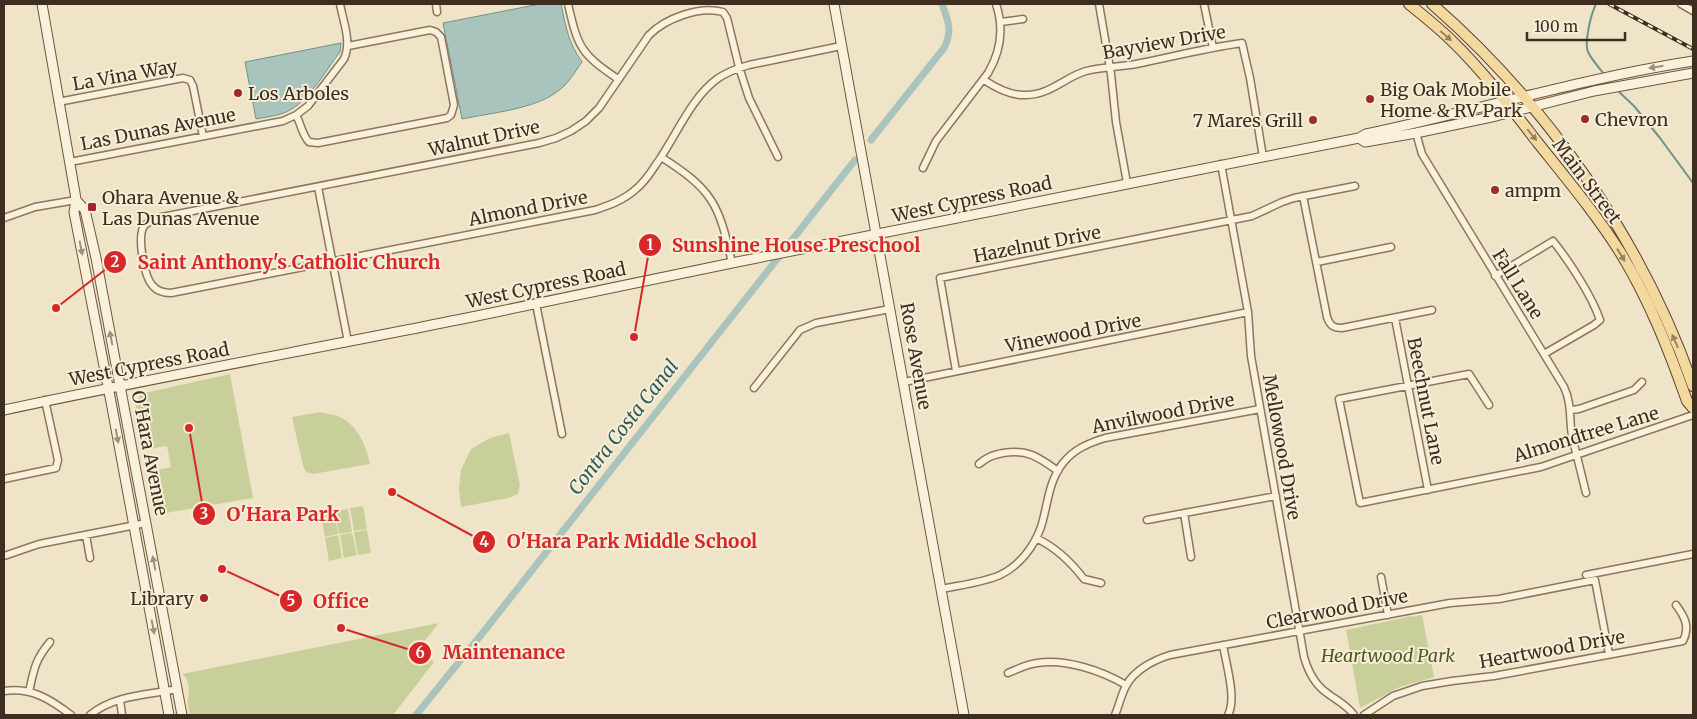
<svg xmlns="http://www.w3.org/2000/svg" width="1697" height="719" font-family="Merriweather,serif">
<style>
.green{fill:#c9cf9b}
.water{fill:#a9c4bc;stroke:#6f938a}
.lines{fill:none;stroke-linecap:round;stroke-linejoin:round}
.stream{stroke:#6f938a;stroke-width:2}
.canal{stroke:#a9c4bc;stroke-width:7}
.street-casing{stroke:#8d765c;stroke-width:9}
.secondary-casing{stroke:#6f573f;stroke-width:11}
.primary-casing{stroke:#5b4430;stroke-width:12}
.street{stroke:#faf1dc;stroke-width:6}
.secondary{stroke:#faf1dc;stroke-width:9}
.primary{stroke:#f3d9a0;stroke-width:10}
.rail-casing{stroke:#3d2e20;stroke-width:4}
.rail{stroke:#f7eed8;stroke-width:2;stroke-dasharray:5.5;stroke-linecap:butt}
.oneway{fill:#988460}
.oneway2{fill:#9c907e}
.poi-dot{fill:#9e2a2b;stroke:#f7eed8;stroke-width:2}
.labels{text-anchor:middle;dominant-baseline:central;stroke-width:4;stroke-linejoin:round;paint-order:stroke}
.street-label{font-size:18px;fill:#3d2e20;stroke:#f7eed8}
.poi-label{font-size:18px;fill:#3d2e20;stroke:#f7eed8;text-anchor:start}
.park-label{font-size:18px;font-style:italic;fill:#4d5a26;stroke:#f7eed8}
.water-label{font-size:19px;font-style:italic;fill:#2f5d5a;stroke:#f7eed8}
.leader{fill:none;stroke:#d62828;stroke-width:2}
.callout-dot{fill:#d62828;stroke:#f7eed8;stroke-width:2}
.mark-label{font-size:15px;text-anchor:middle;font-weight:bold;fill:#fff}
.callout-label{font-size:19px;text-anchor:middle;font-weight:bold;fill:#d62828;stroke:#f7eed8;stroke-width:4;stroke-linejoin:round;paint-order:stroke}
</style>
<rect width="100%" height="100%" fill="#f0e4c8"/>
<path class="green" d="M230,374L253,498L154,515L148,482L151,478L154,477L152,471L171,467L167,446L142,450L135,410L140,394Z
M320,412C326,414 334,414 340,417C358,426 366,445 370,464L313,474L306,472L303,466L292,417Z
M509,433L520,485L518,494L508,498L461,507L459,489L461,470L471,449L490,438Z
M363,506L367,529L354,531L350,508Z
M348,509L352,532L339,534L335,511Z
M334,511L338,534L325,537L321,514Z
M367,530L371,553L358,555L354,532Z
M352,533L357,555L344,558L340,535Z
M338,535L342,558L329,561L325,538Z
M1422,615L1434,677L1400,687L1360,708L1346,630L1412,616V617Z
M439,623L418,649L434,662L393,715H190C189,710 187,703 188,698C189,689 190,680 182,674Z"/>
<path class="water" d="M540,4H561C566,27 568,42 582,62C575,72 568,84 558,91C536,109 490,113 462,119L443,23Z
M341,43L340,52C325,71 309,102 286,112C277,116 266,117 256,119L245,62Z"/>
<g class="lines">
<path class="stream" d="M1596,4C1591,14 1584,42 1588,52C1592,60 1599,68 1605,75
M1617,90L1634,106L1660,138L1693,183"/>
<path class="canal" d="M871,140L944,48C953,30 948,21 942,4
M416,715L485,630L855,160"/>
<g class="street-casing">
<path id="street" d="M436,4L437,12
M568,4C578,48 581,54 618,79
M1099,4L1111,74L1116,122L1127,183
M1204,4L1213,48
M1681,4L1693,11
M1001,22L1023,19
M984,80C996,88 1011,96 1026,95C1050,95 1065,77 1086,71C1102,67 1120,67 1136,64C1171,57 1206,48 1242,43L1250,78L1263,157
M58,102L183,78L190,80L193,86L203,136
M296,115C301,124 302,135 309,142L318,143L447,118L451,115L454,105L441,37L436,32L430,30L348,46
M1416,133L1422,154L1564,387C1572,404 1569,418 1572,436L1586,493
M661,157C713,190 719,204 732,263
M778,157L749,98L739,67L727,18L723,12C699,6 666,18 649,35L599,108L586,121L571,131L556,138L539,143L157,218C153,220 148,222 144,226C137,237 144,277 153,286C158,292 164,293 171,293L595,210C610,205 624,200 636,189C645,182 651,172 657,163C676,136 691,98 717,79C727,72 738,68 749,65L841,46
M70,162L283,121L296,115L308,106L344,59C352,42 343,21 340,4
M1221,164L1248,312L1251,356L1304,657C1308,671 1314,684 1327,693C1336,700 1347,705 1354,715
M923,168L936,141L988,73C1001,51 1004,28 996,4
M318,187L348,342
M1303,196L1327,317C1330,326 1334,328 1342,328L1432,310
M4,218L35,207L76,200
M1317,262L1391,247
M1495,276L1553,241C1569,261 1592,296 1600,320L1594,325L1544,354
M536,304L562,434
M1395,318L1428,490
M956,371L940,278L1252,216L1282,202L1294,198L1355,186
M904,382L1248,312
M754,388L800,330L816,323L890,309
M1489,405L1469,374L1339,399L1360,503L1541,467L1693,415
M1571,410L1579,409L1634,390L1642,382
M979,464C987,457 993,455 1003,453C1028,449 1038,457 1058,471
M4,479L56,468L58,460L45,400
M1184,513L1191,557
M1147,520L1276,496
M86,535L90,558
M1036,538C1057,548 1071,562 1084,579L1101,583
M4,556L39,544L146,523
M1586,575L1693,554
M1381,577L1388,615
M941,589C960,585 982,583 1000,575C1019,566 1034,547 1041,527C1048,505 1048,482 1063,463C1074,449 1089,443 1105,438L1260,409
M1223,645C1226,664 1237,699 1228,715
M1008,673C1018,669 1027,664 1037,663C1065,658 1102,671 1126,685
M4,691C31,687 50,699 71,715
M29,692C34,669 35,660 50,642
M120,700L122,715
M90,715C114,695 148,695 178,689
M1115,715C1119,706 1121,695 1126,686C1134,670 1154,660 1170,655L1450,603L1499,599L1595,580L1609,654
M1364,715L1393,696L1422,686L1452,681L1494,676L1683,641C1690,627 1685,617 1676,605"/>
</g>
<g class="secondary-casing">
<path id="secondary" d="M42,4L75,193L76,200L74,212L111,402L169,715
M834,4L964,715
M1359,138L1365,142L1416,133L1496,116L1594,91L1693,73
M76,200L85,210L96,258L182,715
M4,410C158,377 313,349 467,318C556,300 644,281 732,263C941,220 1150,180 1359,138L1366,134C1475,111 1583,78 1693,61"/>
</g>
<g class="primary-casing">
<path id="primary" d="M1409,4C1424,16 1439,28 1452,41C1484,72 1511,108 1538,143C1566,178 1596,214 1620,252C1649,299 1669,350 1687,401L1693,408
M1432,4C1547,104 1643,242 1693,386"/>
</g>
<use href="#street" class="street"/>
<use href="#secondary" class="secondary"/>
<use href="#primary" class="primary"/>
<g class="rail-casing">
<path id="rail" d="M1609,4L1693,49"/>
</g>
<use href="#rail" class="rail"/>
</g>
<defs><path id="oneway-solid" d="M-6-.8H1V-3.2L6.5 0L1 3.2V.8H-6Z" transform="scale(1.25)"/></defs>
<g class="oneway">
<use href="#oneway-solid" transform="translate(1446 36) rotate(41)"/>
<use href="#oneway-solid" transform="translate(1532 135) rotate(51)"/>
<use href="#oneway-solid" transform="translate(1621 255) rotate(58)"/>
<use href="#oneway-solid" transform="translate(1675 341) rotate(-114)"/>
</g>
<g class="oneway2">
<use href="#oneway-solid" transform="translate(1656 67) rotate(171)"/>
<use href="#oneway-solid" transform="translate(81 248) rotate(79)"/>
<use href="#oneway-solid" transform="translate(111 338) rotate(-101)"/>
<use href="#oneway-solid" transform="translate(117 436) rotate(80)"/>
<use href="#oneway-solid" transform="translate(154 563) rotate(-101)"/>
<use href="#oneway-solid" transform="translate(153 627) rotate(79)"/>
</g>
<g class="poi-dot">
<circle cx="238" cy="93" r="5"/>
<circle cx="1370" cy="99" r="5"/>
<circle cx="1585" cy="119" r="5"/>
<circle cx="1313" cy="120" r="5"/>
<circle cx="1495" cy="190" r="5"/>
<rect x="87" y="202" width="10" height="10" rx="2.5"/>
<circle cx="204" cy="598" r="5"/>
</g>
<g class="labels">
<g class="street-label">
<text transform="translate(1164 42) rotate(-10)">Bayview Drive</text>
<text transform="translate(125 75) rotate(-10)">La Vina Way</text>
<text transform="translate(158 129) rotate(-11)">Las Dunas Avenue</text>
<text transform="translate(484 138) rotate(-12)">Walnut Drive</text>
<text transform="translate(1587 181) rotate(53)">Main Street</text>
<text transform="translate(972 199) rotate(-12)">West Cypress Road</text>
<text transform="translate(528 208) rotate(-11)">Almond Drive</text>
<text transform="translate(1037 244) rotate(-11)">Hazelnut Drive</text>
<text transform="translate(1518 284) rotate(58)">Fall Lane</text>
<text transform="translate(546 285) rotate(-12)">West Cypress Road</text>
<text transform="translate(1073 333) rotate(-11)">Vinewood Drive</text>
<text transform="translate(916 356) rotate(80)">Rose Avenue</text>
<text transform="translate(149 364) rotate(-11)">West Cypress Road</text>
<text transform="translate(1426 401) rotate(79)">Beechnut Lane</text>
<text transform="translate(1163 413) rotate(-11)">Anvilwood Drive</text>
<text transform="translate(1586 434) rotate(-17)">Almondtree Lane</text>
<text transform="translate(1282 447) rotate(80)">Mellowood Drive</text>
<text transform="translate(150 453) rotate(79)">O'Hara Avenue</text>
<text transform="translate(1337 609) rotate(-11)">Clearwood Drive</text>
<text transform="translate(1552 649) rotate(-10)">Heartwood Drive</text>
</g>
<g class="poi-label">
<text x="1380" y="89">Big Oak Mobile<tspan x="1380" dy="21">Home &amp; RV Park</tspan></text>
<text x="248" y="93">Los Arboles</text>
<text x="1595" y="119">Chevron</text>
<text x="1303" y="120" text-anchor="end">7 Mares Grill</text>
<text x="1505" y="190">ampm</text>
<text x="102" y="197">Ohara Avenue &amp;<tspan x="102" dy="21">Las Dunas Avenue</tspan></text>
<text x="194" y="598" text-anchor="end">Library</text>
</g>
<g class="park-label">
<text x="1388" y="655">Heartwood Park</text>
</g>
<g class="water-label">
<text transform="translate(623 427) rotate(-52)">Contra Costa Canal</text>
</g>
</g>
<path class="leader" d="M634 337L650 245M56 308L115 262M189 428L204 514M392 492L484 542M222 569L291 601M341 628L420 653"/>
<g class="callout-dot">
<circle cx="634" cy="337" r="5"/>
<circle cx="56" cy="308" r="5"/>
<circle cx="189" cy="428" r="5"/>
<circle cx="392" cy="492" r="5"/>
<circle cx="222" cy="569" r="5"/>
<circle cx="341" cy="628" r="5"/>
<circle cx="650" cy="245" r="12"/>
<circle cx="115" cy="262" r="12"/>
<circle cx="204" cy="514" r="12"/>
<circle cx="484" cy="542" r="12"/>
<circle cx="291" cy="601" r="12"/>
<circle cx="420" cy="653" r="12"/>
</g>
<g class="mark-label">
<text x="650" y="250">1</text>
<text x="115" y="267">2</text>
<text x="204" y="519">3</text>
<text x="484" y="547">4</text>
<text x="291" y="606">5</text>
<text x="420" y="658">6</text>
</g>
<g class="callout-label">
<text x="796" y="252">Sunshine House Preschool</text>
<text x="289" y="269">Saint Anthony's Catholic Church</text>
<text x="283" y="521">O'Hara Park</text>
<text x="632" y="548">O'Hara Park Middle School</text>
<text x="341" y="608">Office</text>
<text x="504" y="659">Maintenance</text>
</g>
<rect width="1697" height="719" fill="none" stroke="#3d2e20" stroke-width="10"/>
<path d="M1527 32v8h98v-8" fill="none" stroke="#3d2e20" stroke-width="2.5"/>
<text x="1534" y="32" font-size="15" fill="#3d2e20" stroke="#f7eed8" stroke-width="4" paint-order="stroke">100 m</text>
</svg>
